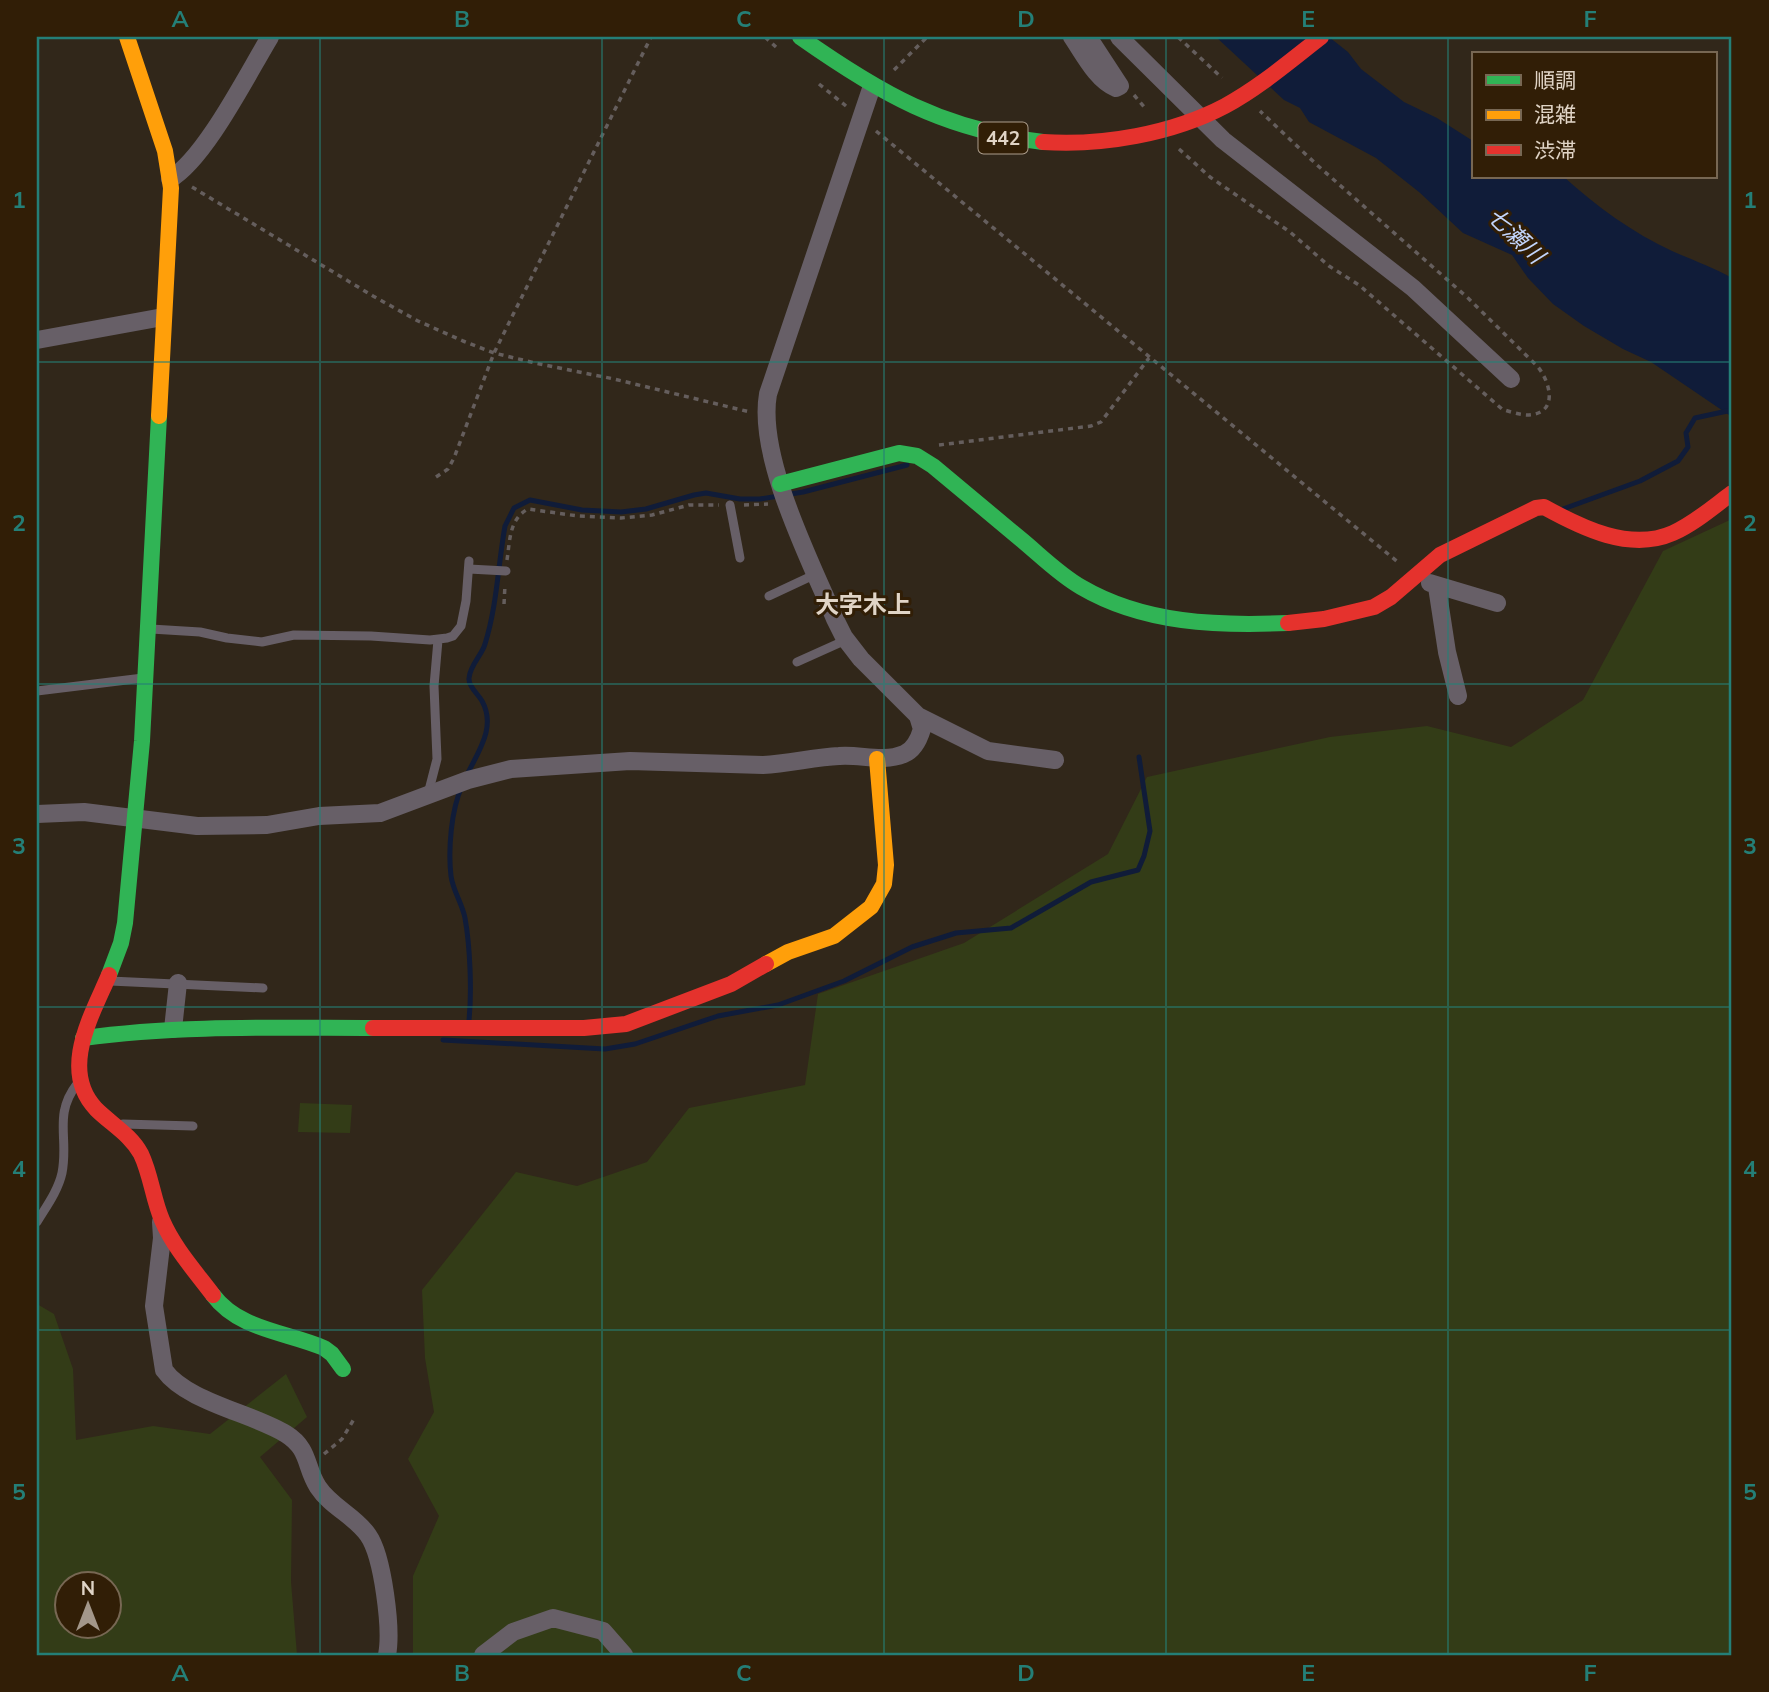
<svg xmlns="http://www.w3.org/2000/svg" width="1769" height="1692" font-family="Mulish,'Noto Sans JP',sans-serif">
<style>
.green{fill:#333c17;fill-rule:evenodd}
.water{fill:#101c39}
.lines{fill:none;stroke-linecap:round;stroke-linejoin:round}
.stream{stroke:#101c39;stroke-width:5}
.path{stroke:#655e5d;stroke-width:3.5;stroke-dasharray:5 5;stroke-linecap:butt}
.lane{stroke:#675f67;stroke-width:9}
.street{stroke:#675f67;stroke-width:18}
.fast{stroke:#30b455;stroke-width:16}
.slow{stroke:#ff9f0a;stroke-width:16}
.jam{stroke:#e5322d;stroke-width:16}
.grid{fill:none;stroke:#247f77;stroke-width:2;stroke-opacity:0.55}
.labels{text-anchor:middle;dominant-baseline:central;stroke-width:6;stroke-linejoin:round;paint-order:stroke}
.shield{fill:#311e06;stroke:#ac9d8c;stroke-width:2}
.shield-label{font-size:19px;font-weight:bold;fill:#e0d4c6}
.water-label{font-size:23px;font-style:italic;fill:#c2d5fc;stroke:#311e06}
.quarter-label{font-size:24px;font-weight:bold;fill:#e0d4c6;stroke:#311e06}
.neatline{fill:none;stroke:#247f77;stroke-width:2.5}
.grid-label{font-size:23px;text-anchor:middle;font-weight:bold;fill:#247f77}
</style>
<rect width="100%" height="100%" fill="#31271a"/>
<path class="green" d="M1732,519V1655H413V1576L439,1516L408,1459L434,1412L425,1358L422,1290L516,1172L577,1186L647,1162L689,1108L805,1085L818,994L964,943L1108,854L1147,777L1330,737L1427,726L1511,747L1583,700L1663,551Z
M300,1103L352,1105L350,1133L298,1132Z
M37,1304L54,1314L73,1369L76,1440L153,1426L210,1434L286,1374L307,1417L260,1457L292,1500L291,1582L297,1655H37ZM66,1584H108V1626H66Z"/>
<path class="water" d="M1216,37H1329L1348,52L1361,69L1404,102L1437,118L1473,141V177H1564C1596,206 1633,233 1672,251C1692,260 1713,267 1732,278V417L1651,362L1623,349L1584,326L1553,304L1528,278L1512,255L1463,233L1419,192L1376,158L1309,122L1300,108L1284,100Z"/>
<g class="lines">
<path class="stream" d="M1563,509L1640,481L1678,461L1688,447L1686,433L1695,418L1732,410
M466,777C477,753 497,728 482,701C478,694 468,686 469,678C470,665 482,655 485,644C497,606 498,565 505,526L514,508L530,500L582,510L621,512L646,509L694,495L706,493L740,499H760L803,492L907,465
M462,786C451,810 448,850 451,876C453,891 462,903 465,918C470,946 472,991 469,1020
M443,1040L605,1049L635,1044L718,1016L778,1005L844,981L912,947L956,933L1011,928L1091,882L1138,870L1144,856L1150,831L1139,757"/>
<path class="path" d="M765,37L776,47
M1178,37L1222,78
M894,70L927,37
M819,84L846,106
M1134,95L1145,108
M876,131L1399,563
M1179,149L1210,177L1290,232L1329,266L1359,285L1502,409C1510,412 1520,415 1529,415C1559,413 1550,382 1538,367L1468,298L1317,165L1260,111
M192,187L373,296L418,321L463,341L494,353L535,363L614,379L750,412
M939,445L1091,426L1101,422L1149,358
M436,477L448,469L454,458L494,353L651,37
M744,505L768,504
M507,560C510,541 509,519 528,509L578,516L621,518L652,515L689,505H719
M504,604L505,585
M324,1454L342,1439L354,1419"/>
<path class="lane" d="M730,505L740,558
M469,569L506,571
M769,596L816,574
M151,629L200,632L227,638L262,642L294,635L371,636L430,640L447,638L453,636L461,626L466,601L469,561
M797,662L846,640
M37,691L143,678
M428,794L437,759L434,686L438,640
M110,981L263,988
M123,1124L193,1126
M37,1222C46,1207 58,1191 62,1173C69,1138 53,1115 77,1084"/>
<path class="street" d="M1072,37C1083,53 1097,81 1116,88L1120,86L1088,37
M1119,37L1223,140L1413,288L1511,379
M872,86L768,394C757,457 810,560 835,619L844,637L861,659L918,716L988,751L1055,760
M170,179C205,159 248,73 270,37
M37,340L163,317
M1430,583L1497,603
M1437,587L1447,652L1458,696
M37,814L84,812L197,826L267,825L319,816L380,813L468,780L511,769L630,761L763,765C789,764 814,757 839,756C861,754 882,763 904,754C914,750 919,739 922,729L918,716
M173,1029L178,983
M161,1222L162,1238L154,1306L164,1370C187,1402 252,1413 286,1434C310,1449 305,1467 318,1487C331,1507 355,1516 368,1535C383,1556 392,1630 387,1655
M483,1655L513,1632L553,1618L603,1631L624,1655"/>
<path class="fast" d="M800,37C881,94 942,129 1043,142
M780,484L899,453L917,456L933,466C963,491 993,516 1023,541C1042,557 1060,575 1081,587C1144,624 1218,626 1288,623
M109,975L121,943L125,923L142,741L159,416
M83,1038C179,1025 276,1028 373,1028
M213,1295C239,1330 287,1332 324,1348L332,1354L343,1369"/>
<path class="slow" d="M127,37L165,151L171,188L159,416
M766,964L788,952L834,936L871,907L884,884L886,865L877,759"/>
<path class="jam" d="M1043,142C1102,146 1172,134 1225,106C1260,87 1290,61 1321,37
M1288,623L1324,619L1374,607L1391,597L1440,555L1536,508L1544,507C1582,528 1630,552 1673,533C1695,523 1713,507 1732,493
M109,975C92,1015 59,1070 96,1109C111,1124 131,1135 141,1154C151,1175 153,1199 162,1220C174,1248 195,1271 213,1295
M373,1028H584L626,1024L731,984L766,964"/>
</g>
<path class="grid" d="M320,37V1655M602,37V1655M884,37V1655M1166,37V1655M1448,37V1655M37,362H1732M37,684H1732M37,1007H1732M37,1330H1732"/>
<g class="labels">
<rect class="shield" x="978.5" y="122.5" width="49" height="31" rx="5"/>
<g class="shield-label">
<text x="1003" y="138">442</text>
</g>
<g class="water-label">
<text transform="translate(1516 235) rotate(44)">七瀬川</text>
</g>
<g class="quarter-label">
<text x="863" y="604">大字木上</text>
</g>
</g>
<rect width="1769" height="1692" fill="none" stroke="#311e06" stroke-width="77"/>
<rect x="1472" y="52" width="245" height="126" fill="#311e06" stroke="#776753" stroke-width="2"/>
<rect x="1486" y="75" width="35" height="10" fill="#30b455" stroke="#776753" stroke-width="2"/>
<text x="1534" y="88" font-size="21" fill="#e0d4c6">順調</text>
<rect x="1486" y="110" width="35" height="10" fill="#ff9f0a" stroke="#776753" stroke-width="2"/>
<text x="1534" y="122" font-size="21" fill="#e0d4c6">混雑</text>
<rect x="1486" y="145" width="35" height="10" fill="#e5322d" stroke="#776753" stroke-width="2"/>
<text x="1534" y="158" font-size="21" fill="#e0d4c6">渋滞</text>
<g transform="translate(88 1605)"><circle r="33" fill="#311e06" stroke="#776753" stroke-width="2"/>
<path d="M0-5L12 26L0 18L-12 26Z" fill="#a3978a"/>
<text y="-10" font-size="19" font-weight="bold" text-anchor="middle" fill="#e0d4c6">N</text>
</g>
<rect x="38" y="38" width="1692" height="1616" class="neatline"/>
<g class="grid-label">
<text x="180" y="27">A</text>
<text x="462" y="27">B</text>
<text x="744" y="27">C</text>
<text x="1026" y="27">D</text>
<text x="1308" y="27">E</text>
<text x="1590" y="27">F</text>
<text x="19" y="208">1</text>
<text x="1750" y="208">1</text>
<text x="19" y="531">2</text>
<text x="1750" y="531">2</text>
<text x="19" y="854">3</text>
<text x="1750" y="854">3</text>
<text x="19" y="1177">4</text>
<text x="1750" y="1177">4</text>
<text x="19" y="1500">5</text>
<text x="1750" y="1500">5</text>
<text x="180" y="1681">A</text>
<text x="462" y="1681">B</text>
<text x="744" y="1681">C</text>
<text x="1026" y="1681">D</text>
<text x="1308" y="1681">E</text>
<text x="1590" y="1681">F</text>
</g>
</svg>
